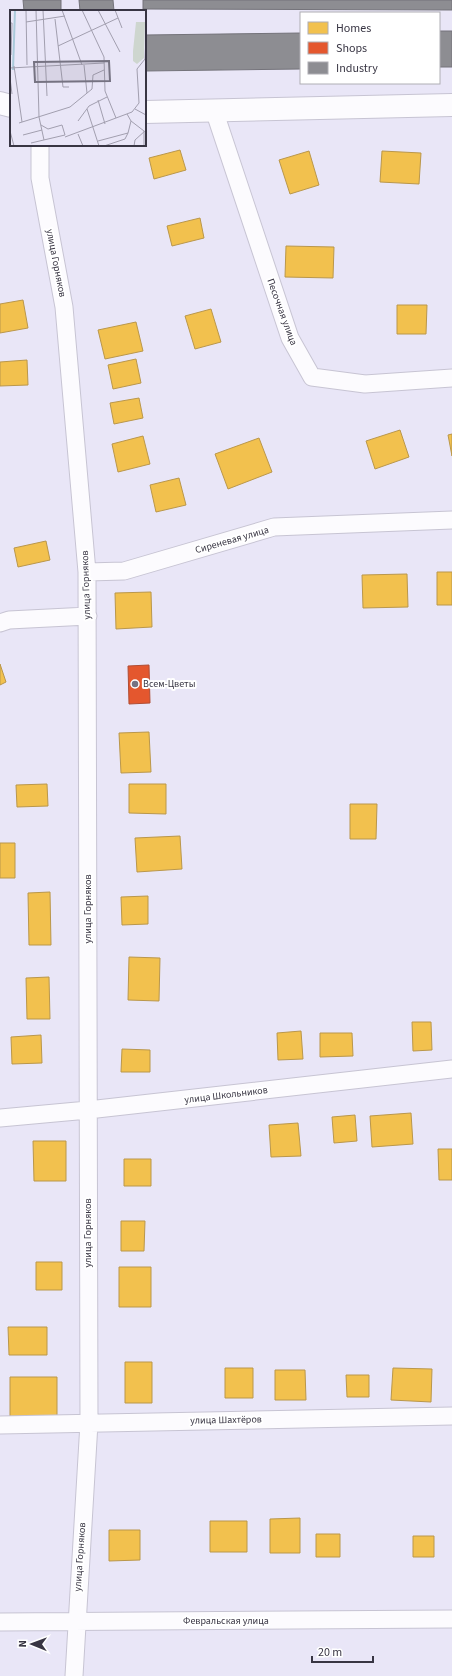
<svg xmlns="http://www.w3.org/2000/svg" width="452" height="1676" font-family="'Source Sans 3',sans-serif">
<style>
.homes{fill:#f2c14e;stroke:#ba974b}
.shops{fill:#e4572e;stroke:#b04d34}
.industry{fill:#8d8d92;stroke:#74737a}
.lines{fill:none;stroke-linecap:round;stroke-linejoin:round}
.street-casing{stroke:#c7c4d3;stroke-width:19}
.secondary-casing{stroke:#c7c4d3;stroke-width:24}
.street{stroke:#fcfbfe;stroke-width:17}
.secondary{stroke:#fcfbfe;stroke-width:22}
.poi-dot{fill:#767382;stroke:#fff;stroke-width:1.5}
.labels{text-anchor:middle;dominant-baseline:central;stroke-width:4;stroke-linejoin:round;paint-order:stroke}
.street-label{font-size:10px;fill:#383543;stroke:#fff}
.poi-label{font-size:10px;fill:#383543;stroke:#fff;text-anchor:start}
.inset-river{fill:none;stroke:#abcada;stroke-width:2}
.inset-road{fill:none;stroke:#a29faf;stroke-width:1}
.view{fill:#767382;fill-opacity:0.15;stroke:#767382;stroke-width:2}
.inset-edge{fill:none;stroke:#383543;stroke-width:2}
</style>
<rect width="100%" height="100%" fill="#e9e6f7"/>
<path class="homes" d="M180,150L186,170L154,179L149,158Z
M309,151L319,185L290,194L279,160Z
M382,151L421,153L419,184L380,182Z
M200,218L204,238L172,246L167,226Z
M286,246L334,247L333,278L285,277Z
M23,300L28,328L0,333V304Z
M397,305H427L426,334H397Z
M211,309L221,342L195,349L185,316Z
M136,322L143,351L105,359L98,330Z
M136,359L141,383L113,389L108,365Z
M27,360L28,385L0,386V362Z
M139,398L143,418L114,424L110,403Z
M400,430L409,457L375,469L366,441Z
M452,434V456L448,435Z
M143,436L150,464L118,472L112,444Z
M259,438L272,472L228,489L215,454Z
M179,478L186,505L156,512L150,485Z
M46,541L50,560L18,567L14,548Z
M437,572H452V605H437Z
M407,574L408,607L363,608L362,575Z
M151,592L152,627L116,629L115,593Z
M0,664L6,682L0,685Z
M149,732L151,772L121,773L119,733Z
M47,784L48,806L17,807L16,785Z
M129,784H166V814L129,813Z
M350,804H377L376,839H350Z
M180,836L182,869L137,872L135,838Z
M0,843H15V878H0Z
M50,892L51,945H29L28,893Z
M148,896V924L122,925L121,897Z
M129,957L160,958L159,1001L128,1000Z
M49,977L50,1019H27L26,978Z
M412,1022H431L432,1050L413,1051Z
M301,1031L303,1059L278,1060L277,1033Z
M320,1033H352L353,1056L320,1057Z
M41,1035L42,1063L12,1064L11,1037Z
M122,1049L150,1050V1072H121Z
M411,1113L413,1144L372,1147L370,1116Z
M355,1115L357,1141L334,1143L332,1117Z
M298,1123L301,1156L271,1157L269,1125Z
M33,1141H66V1181H34Z
M438,1149H452V1180H439Z
M124,1159H151V1186H124Z
M121,1221H145L144,1251H121Z
M36,1262H62V1290H36Z
M119,1267H151V1307H119Z
M8,1327H47V1355H9Z
M125,1362H152V1403H125Z
M225,1368H253V1398H225Z
M393,1368L432,1369L431,1402L391,1400Z
M275,1370H305L306,1400H275Z
M346,1375H369V1397H347Z
M10,1377H57V1418H10Z
M300,1518V1553H270V1519Z
M210,1521H247V1552H210Z
M109,1530H140V1560L109,1561Z
M316,1534H340V1557H316Z
M413,1536H434V1557H413Z"/>
<path class="shops" d="M149,665L150,703L129,704L128,666Z"/>
<path class="industry" d="M23,0H61V11H24Z
M79,0H113L114,11H80Z
M143,0H452V10L143,9Z
M439,31H452V67H439Z
M301,33V69L145,71V35Z"/>
<g class="lines">
<g class="street-casing">
<path id="street" d="M214,110L290,338L312,377L365,384L452,378
M40,145V178L64,307L87,572L89,1423L74,1676
M87,572L124,571L274,527L452,520
M0,623L9,620L88,616
M0,1118L88,1110L452,1069
M0,1425L452,1416
M0,1622L452,1619"/>
</g>
<g class="secondary-casing">
<path id="secondary" d="M0,103L11,106
M145,112L452,105"/>
</g>
<use href="#street" class="street"/>
<use href="#secondary" class="secondary"/>
</g>
<circle class="poi-dot" cx="135" cy="684" r="4"/>
<g class="labels">
<g class="street-label">
<text transform="translate(56 263) rotate(79)">улица Горняков</text>
<text transform="translate(282 312) rotate(70)">Песочная улица</text>
<text transform="translate(232 540) rotate(-16)">Сиреневая улица</text>
<text transform="translate(86 585) rotate(-92)">улица Горняков</text>
<text transform="translate(88 909) rotate(-90)">улица Горняков</text>
<text transform="translate(226 1095) rotate(-7)">улица Школьников</text>
<text transform="translate(88 1233) rotate(-90)">улица Горняков</text>
<text transform="translate(226 1420) rotate(-1)">улица Шахтёров</text>
<text transform="translate(80 1557) rotate(-86)">улица Горняков</text>
<text x="226" y="1621">Февральская улица</text>
</g>
<g class="poi-label">
<text x="143" y="684">Всем-Цветы</text>
</g>
</g>
<g transform="translate(10 10)">
<rect width="136" height="136" fill="#e9e6f7"/>
<path d="M126,12H135L134,48L127,54L123,51V41Z" fill="#ced6cf"/>
<path class="inset-river" d="M3,60L5,0"/>
<path class="inset-road" d="M16,0L17,55M26,0L29,107L34,130M33,0L37,86M52,0L72,55M72,0L94,47L95,81L106,108L122,102L129,93L127,59L135,49L136,27M88,0L110,42M105,0L112,18M45,9L53,77H59M16,12L55,6M0,13H2L1,45M48,36L108,8M74,55L77,83M4,56L12,112M0,58L94,53M0,68L2,84M88,90L95,114M77,99L89,136M125,99L136,105M117,104L121,111L134,121V136M68,111L79,96L97,87M9,113L60,97L82,79L83,65L94,60M0,121L4,136M68,124L73,136M13,125L32,120M55,127L106,108M88,131L118,123L121,111M21,133L55,125L52,115L38,119L31,115M94,136L115,129L118,123M124,136L125,130L136,120"/>
<path class="view" d="M99,51L100,71L25,72L24,52Z"/>
<rect width="136" height="136" class="inset-edge"/>
</g>
<rect x="300" y="12" width="140" height="72" fill="#ffffff" stroke="#afaeb4"/>
<rect x="308" y="22" width="20" height="12" fill="#f2c14e" stroke="#afaeb4"/>
<text x="336" y="32" font-size="12" fill="#383543">Homes</text>
<rect x="308" y="42" width="20" height="12" fill="#e4572e" stroke="#afaeb4"/>
<text x="336" y="52" font-size="12" fill="#383543">Shops</text>
<rect x="308" y="62" width="20" height="12" fill="#8d8d92" stroke="#afaeb4"/>
<text x="336" y="72" font-size="12" fill="#383543">Industry</text>
<g transform="translate(32 1644) rotate(271)" stroke="#ffffff" stroke-width="3" paint-order="stroke">
<path d="M0-3L7 15L0 10L-7 15Z" fill="#383543"/>
<text y="-6" font-size="11" font-weight="bold" text-anchor="middle" fill="#383543">N</text>
</g>
<path d="M312 1656v6h61v-6" fill="none" stroke="#383543" stroke-width="2"/>
<text x="318" y="1656" font-size="12" fill="#383543" stroke="#ffffff" stroke-width="3" paint-order="stroke">20 m</text>
</svg>
